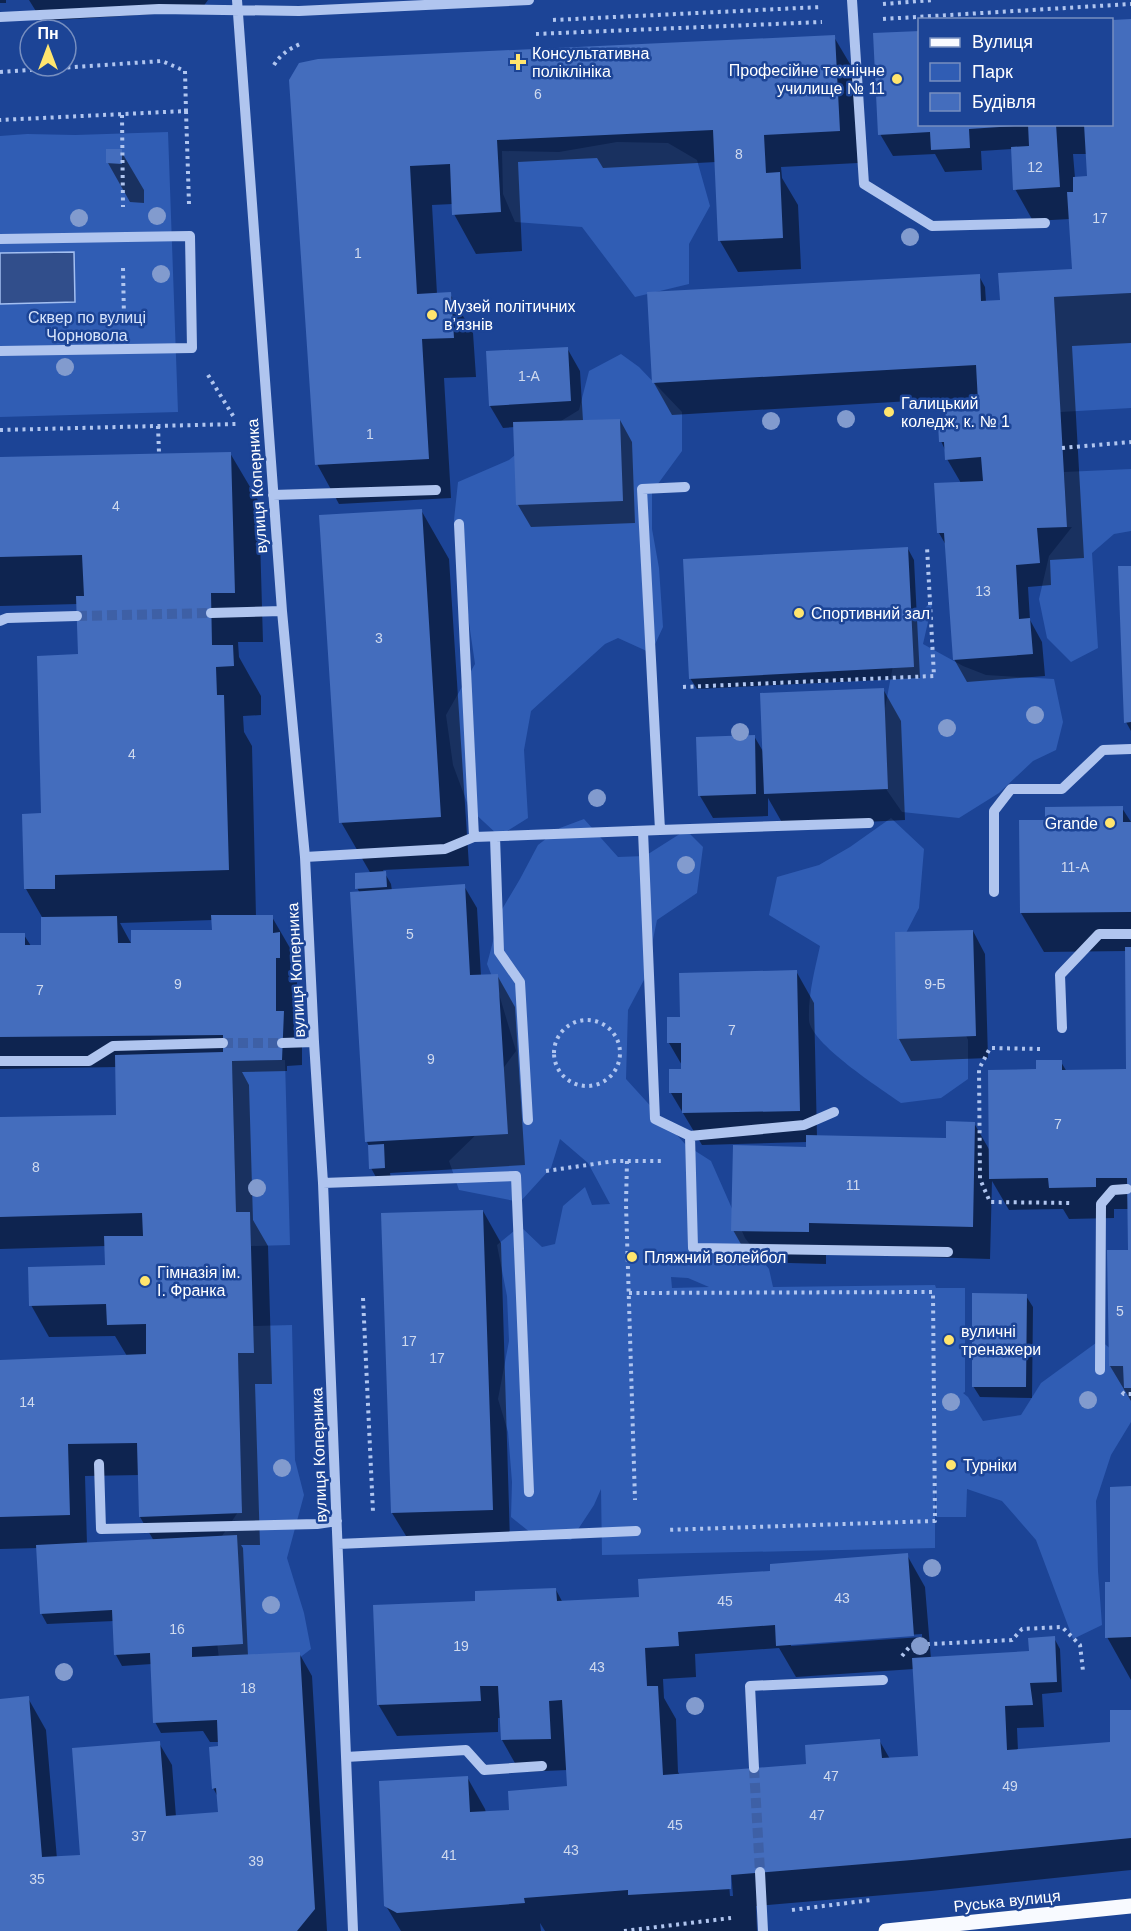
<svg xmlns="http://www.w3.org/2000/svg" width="1131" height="1931" font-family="Arial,sans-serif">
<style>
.green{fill:#305db4;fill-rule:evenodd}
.water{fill:#314e8b;stroke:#a3bff1;stroke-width:1.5}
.shadow{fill:#0007;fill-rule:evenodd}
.building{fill:#446dbd}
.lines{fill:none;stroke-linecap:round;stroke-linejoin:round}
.minor-tunnel{stroke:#3e60a6;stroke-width:10;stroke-dasharray:10 5;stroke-linecap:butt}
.path{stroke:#b0c5ef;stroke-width:4;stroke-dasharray:3 4.5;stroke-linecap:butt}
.minor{stroke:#b0c5ef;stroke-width:10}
.major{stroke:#f8faff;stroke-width:15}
.tree{fill:#829bce}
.poi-dot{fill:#ffe56e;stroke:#1c4496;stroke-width:2}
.labels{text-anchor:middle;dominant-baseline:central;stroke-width:5;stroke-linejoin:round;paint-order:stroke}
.number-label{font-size:14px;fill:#d0daee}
.poi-label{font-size:16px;fill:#fff;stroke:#1c4496;text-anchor:start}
.park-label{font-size:16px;fill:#d6e3fb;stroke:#1c4496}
.street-label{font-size:16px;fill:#fff;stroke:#1c4496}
</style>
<rect width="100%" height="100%" fill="#1c4496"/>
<path class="green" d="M168,132L178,412L0,417V136L27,134L75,135Z
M617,142L668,143L697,160L710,206L689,244V284L635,297L582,227L515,222L503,194L502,151L559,152Z
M1131,293V408L1060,412L1054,297Z
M621,354L639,367L682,412V451L652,492V529L659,568L663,627L651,653L618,638L605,644L531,711L524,750L528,818L499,836L469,808L453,765L446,715L475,664L454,520L458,482L509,460L543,432L579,410L589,371Z
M1131,469V531L1114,534L1092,553L1098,648L1071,662L1047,638L1039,599L1049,556L1072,527H1067L1064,472Z
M933,600L923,644L963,666L986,675L1054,679L1063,722L1056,750L1033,761L999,793L959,818L902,812L870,766L878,745L899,634Z
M891,818L924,849L919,908L906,933L954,1006L968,1040V1079L941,1098L901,1103C881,1089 810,1043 809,1020C808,995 815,969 820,946L769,915L777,877L819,865L850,847Z
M584,819L618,857L645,856L686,830L703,847L697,893L657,920L645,978L628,1010L626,1079L686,1145L711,1161L745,1238L769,1269L773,1287L935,1285L936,1288H965V1392L963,1393L968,1397L983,1421L1021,1415L1041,1383L1100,1340L1131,1366V1422L1111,1455L1096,1501L1098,1571L1102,1625L1073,1639L1036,1540L1002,1501L967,1489L966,1517H936L935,1471V1548L602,1555L601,1489L594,1505L571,1540L536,1537L511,1517L512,1482L508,1432L498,1399L509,1341L507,1296L497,1245L520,1226L542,1247L555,1244L563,1206L585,1187L592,1205L610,1204L588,1163L560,1139L551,1168L520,1202L459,1190L449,1161L485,1126L499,1074L516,1051L499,994L487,964L501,911L520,879L538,845L560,828ZM671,1277L688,1278L709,1287L672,1288Z
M285,1060L290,1245L251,1246L250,1213L236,1212L232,1061Z
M292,1325L295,1460L304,1495L287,1558L304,1613L311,1649L294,1662L220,1667L214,1617L222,1536L242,1506L238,1353H254L253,1326Z"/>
<path class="water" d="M74,252L75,302L0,304V253Z"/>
<path class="shadow" d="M0,0H6V3H0Z
M29,0H208L200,11L42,21Z
M1131,21V343L1072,346L1084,558L1050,560L1051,585L1028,587L1030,620L1042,642L1045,676L967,682L954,659L947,547L939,533L961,483L947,459L946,452L941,441L948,424L979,404V397L672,415L654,383L979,276L985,287L986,302L1002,301L1073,271L1070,219L1033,221L1015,189L1012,149L981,151L982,170L945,172L935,154L893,156L880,134L920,124H1112V22ZM1073,154H1087L1089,177L1075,178Z
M834,37L853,69L858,163L781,167L782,178L798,205L801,269L738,272L720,241L716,162L603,168L597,158L518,162L522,251L476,254L454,214L453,204L432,205L437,294H450L473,333L476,377L444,378L451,498L339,504L317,464L290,80Z
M121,151L144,190V203L130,202L108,163Z
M567,348L580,371L583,421L620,420L632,442L635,523L531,527L518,505L515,427L503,428L490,406Z
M230,453L259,502L263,642H238L239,657L261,696V715L243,716L244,732L252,746L256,917H272L290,948V954L297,966V989H293L294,1031L302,1044V1065L287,1066V1071L242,1072L249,1085L253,1220L268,1246L272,1384H255L260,1545H241L243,1548L248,1656L299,1653L312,1676L327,1931H0V1700L28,1698L46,1730L57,1859L82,1856L159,1743L172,1765L176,1817L220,1813L218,1797L213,1788L220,1747V1742H210L203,1731L161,1733L155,1722L152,1664L122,1666L116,1655L114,1621L47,1624L41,1613L38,1548L0,1549V1361L127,1356L115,1336L49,1337L31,1305L106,1267V1246L0,1249V1119L118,1116L117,1067L0,1069V935H24L31,946H43L42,917L26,889L24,816L42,815L79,655L78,604L0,606V459ZM213,920L214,931L132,945L120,923ZM140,1475V1517L154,1541L87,1544L85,1476Z
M421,510L449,559L469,866L383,870L391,884L392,891L464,886L477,908L481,976L497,975L515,1007L525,1165L390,1173L391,1179H377L371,1168L370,1148L367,1142L360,893L357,888L371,874L341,822Z
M908,549L914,560L920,678L697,689L690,678Z
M1131,567V731L1126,722Z
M883,689L901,721L905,820L784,826L768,798V816L713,818L700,796L754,736L764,753Z
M1122,808L1131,822V1401L1110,1366L1130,1252L1129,1209H1114V1218L1069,1219L1063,1209L1009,1210L992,1181L990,1259L826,1254V1264L751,1262L733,1230L807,1149V1142L702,1145L671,1093L670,1071L683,1070V1067L669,1043L682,1018L796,971L814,1003L817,1137L948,1140L974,1123L990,1151L1037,1071L1061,1062L1067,1072L1128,1076L1126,951L1044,952L1021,913L1047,822Z
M973,931L985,954L988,1058L911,1061L899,1039Z
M483,1211L501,1243L510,1541L411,1544L392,1513Z
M1026,1296L1033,1307L1032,1398L980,1397L973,1386Z
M1131,1488V1680L1107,1637L1112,1584Z
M907,1555L925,1587L931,1659L1028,1653L1054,1638L1060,1649L1062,1692L1042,1694L1044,1727L1017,1728L1018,1751L1111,1748L1131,1711V1870L931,1891L756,1906L757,1931H545L540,1923L541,1931H401L386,1906L467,1777L485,1809L486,1813L508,1811L569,1788L568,1770L520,1772L502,1740L501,1718H498V1732L397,1736L378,1704L476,1602L556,1590L563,1603L640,1599L769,1572ZM922,1634V1637L791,1646V1643ZM779,1648L796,1677L914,1669L920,1757L890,1759L879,1740L808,1765L680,1775L678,1772L676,1719L664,1698L663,1679L696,1677L695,1654ZM724,1821H727L733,1896H730Z"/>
<path class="building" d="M1131,19V293L1054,297L1067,527L1037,528L1040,563L1016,565L1019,619L1030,618L1033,654L953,660L944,533H937L934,483L983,481L981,457L945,460L944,442H939L938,423H946L945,404L978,402L976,365L652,383L647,292L980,274L981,301L1000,300L998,273L1072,269L1067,192H1073V177L1087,176L1084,124H1112V20Z
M920,31V124H1015V126L969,129L970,148L931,150L930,132L878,135L873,33Z
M835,35L840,131L764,135L766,173L780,172L783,238L718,241L713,130L497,140L501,212L452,215L450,164L410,166L417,294L451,292L454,338L422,339L429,459L315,465L289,80L299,63L318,59Z
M1028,124H1056L1060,187L1013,190L1011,147L1029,146Z
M106,149H122V164L106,163Z
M568,347L571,401L489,406L486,351Z
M620,419L623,501L516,505L513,422Z
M231,452L235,593H211L212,645H233L234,666L216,667L217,695H224L229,870L55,875V889H24L22,814L41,813L37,656L78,654L76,596H84L82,555L0,557V457Z
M422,509L441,817L339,823L319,515Z
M908,547L914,667L689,679L683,559Z
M1118,566H1131V722L1124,723Z
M884,688L888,789L764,794L760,693Z
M755,735L756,794L698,796L696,737Z
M1123,806V822H1131V912L1020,913L1019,820H1045V807Z
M386,871L387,887L355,889V873Z
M465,884L470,975L498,974L508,1134L365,1142L350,892Z
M211,915H273V933L280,932V958H276V1011H284L282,1060L232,1061L236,1212H250L254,1353H238L242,1513L139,1517L137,1443L68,1444L70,1515L0,1517V1360L146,1354V1324L107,1325L106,1304L29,1306L28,1267L105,1265L104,1236H143L142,1213L0,1217V1117L116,1115L115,1055L223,1052V1035L0,1037V933H25V945H41V917L117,916L118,943H131V930H212Z
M973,930L976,1036L897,1039L895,932Z
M1125,947H1131V1388H1124L1123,1366H1109L1107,1250H1128L1127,1178H1096V1187L1049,1188L1048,1178L989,1179L988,1070L1036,1069V1060H1062V1070L1126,1069Z
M797,970L800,1111L682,1113V1093H669V1069H681V1043H667V1017H680L679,973Z
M946,1121L975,1122L973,1227L809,1223V1232L731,1231L733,1145L806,1147V1135L946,1138Z
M384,1144L385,1168L369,1169L368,1145Z
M483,1210L493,1510L391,1513L381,1213Z
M972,1293L1027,1294L1026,1387H972Z
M1131,1486V1637L1105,1638V1582H1110V1487Z
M237,1535L243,1644L192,1647V1657L300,1652L315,1909L297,1931H0V1699L29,1696L42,1857L80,1855L72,1748L160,1741L166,1816L218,1812L216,1788L212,1789L209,1747L218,1746L217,1720L153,1723L150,1653L114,1655L112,1610L40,1614L36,1545Z
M908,1553L914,1636L776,1646L775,1625L678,1632L679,1646L645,1648L647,1686H658L663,1775L806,1764L805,1745L880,1739L882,1758L918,1756L912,1658L1029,1651L1028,1638L1055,1636L1057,1682L1030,1683L1033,1705L1005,1706L1007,1750L1110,1742V1710H1131V1838L912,1860L731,1875V1889L628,1895V1890L524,1898L525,1903L397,1913L384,1906L379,1781L468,1776L470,1812L509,1810L508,1791L567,1786L562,1700L549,1701L551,1739L501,1740L498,1686H480L481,1701L377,1705L373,1605L475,1601V1591L556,1588L557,1601L639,1597L638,1579L770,1571V1564Z"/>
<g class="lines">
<path class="minor-tunnel" d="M77,616L211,613
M223,1043H282
M754,1768L760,1872"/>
<path class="path" d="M883,4L933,0
M883,19L1131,4
M553,20L821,7
M536,34L822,22
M274,65C281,54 289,49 300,44
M0,72L162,61L185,71L186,111L0,120
M186,111L189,204
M122,115L123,207
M123,268L124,318
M208,375L235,419
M158,426L159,453
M0,430L236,424
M1062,448L1131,442
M683,687L934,676L927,547
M554 1053a33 33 0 1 1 66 0a33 33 0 1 1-66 0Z
M1040,1049L990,1048L979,1069L980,1179L990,1202L1070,1203
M627,1161L626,1204L635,1500
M546,1171L615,1161H661
M629,1293L933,1292L935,1521L666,1530
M363,1298L373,1512
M1122,1392L1124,1394H1131
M902,1656L911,1645L1012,1640L1022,1629L1062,1627L1080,1645L1083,1671
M792,1910L871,1900
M624,1931L731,1918"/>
<path class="minor" d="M237,0L282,611L305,857L314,1042L323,1183L353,1931
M852,0L864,184L932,226L1045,223
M0,17L159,9L299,11L529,0
M0,239L190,236L192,348L0,351
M273,495L436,490
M459,524L474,837
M211,613L282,611
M0,621L7,618L77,616
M660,830L869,823
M643,831L655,1119L690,1136L693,1248L948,1252
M495,837L499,952L520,982L528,1120
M305,857L445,849L474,837L660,830L642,489L685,487
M994,892V811L1011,789H1062L1103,750L1131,749
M1062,1028L1060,975L1099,934H1131
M282,1043L314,1042
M0,1061H89L113,1046L223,1043
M690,1136L804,1125L834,1112
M323,1183L516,1176L529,1492
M1100,1370L1101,1204L1113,1190L1127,1189
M99,1464L101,1529L317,1524L337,1521
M338,1544L636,1531
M346,1757L466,1750L484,1770L542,1766
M754,1768L750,1686L883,1680
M760,1872L763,1931"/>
<path class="major" d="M886,1931L1131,1906"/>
</g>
<g class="tree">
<circle cx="157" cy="216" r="9"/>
<circle cx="79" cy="218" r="9"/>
<circle cx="910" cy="237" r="9"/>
<circle cx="161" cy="274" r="9"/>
<circle cx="65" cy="367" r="9"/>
<circle cx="846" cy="419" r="9"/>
<circle cx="771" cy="421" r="9"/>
<circle cx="1035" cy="715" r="9"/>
<circle cx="947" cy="728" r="9"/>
<circle cx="740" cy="732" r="9"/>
<circle cx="597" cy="798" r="9"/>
<circle cx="686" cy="865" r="9"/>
<circle cx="257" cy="1188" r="9"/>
<circle cx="1088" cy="1400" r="9"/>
<circle cx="951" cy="1402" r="9"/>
<circle cx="282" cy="1468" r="9"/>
<circle cx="932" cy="1568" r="9"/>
<circle cx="271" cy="1605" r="9"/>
<circle cx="920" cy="1646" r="9"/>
<circle cx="64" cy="1672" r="9"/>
<circle cx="695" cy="1706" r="9"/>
</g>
<g class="poi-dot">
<path d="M515 53h6v6h6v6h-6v6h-6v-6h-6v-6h6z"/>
<circle cx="897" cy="79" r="6"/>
<circle cx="432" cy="315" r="6"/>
<circle cx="889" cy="412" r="6"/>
<circle cx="799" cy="613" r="6"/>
<circle cx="1110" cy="823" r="6"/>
<circle cx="632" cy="1257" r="6"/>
<circle cx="145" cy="1281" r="6"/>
<circle cx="949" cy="1340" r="6"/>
<circle cx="951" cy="1465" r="6"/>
</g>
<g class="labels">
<g class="number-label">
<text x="538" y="94">6</text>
<text x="739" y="154">8</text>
<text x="1035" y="167">12</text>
<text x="1100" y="218">17</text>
<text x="358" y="253">1</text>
<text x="529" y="376">1-А</text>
<text x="370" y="434">1</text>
<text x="116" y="506">4</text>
<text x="983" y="591">13</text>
<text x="379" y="638">3</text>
<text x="132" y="754">4</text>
<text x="1075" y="867">11-А</text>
<text x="410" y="934">5</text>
<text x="178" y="984">9</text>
<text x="935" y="984">9-Б</text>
<text x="40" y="990">7</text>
<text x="732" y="1030">7</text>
<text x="431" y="1059">9</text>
<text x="1058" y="1124">7</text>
<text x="36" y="1167">8</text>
<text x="853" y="1185">11</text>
<text x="1120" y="1311">5</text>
<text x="409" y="1341">17</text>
<text x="437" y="1358">17</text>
<text x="27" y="1402">14</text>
<text x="842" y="1598">43</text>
<text x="725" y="1601">45</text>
<text x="177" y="1629">16</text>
<text x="461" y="1646">19</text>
<text x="597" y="1667">43</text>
<text x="248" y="1688">18</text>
<text x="831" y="1776">47</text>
<text x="1010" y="1786">49</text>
<text x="817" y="1815">47</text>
<text x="675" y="1825">45</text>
<text x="139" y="1836">37</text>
<text x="571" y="1850">43</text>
<text x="449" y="1855">41</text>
<text x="256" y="1861">39</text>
<text x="37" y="1879">35</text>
</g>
<g class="poi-label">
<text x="532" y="53">Консультативна<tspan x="532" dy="18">поліклініка</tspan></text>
<text x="885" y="70" text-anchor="end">Професійне технічне<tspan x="885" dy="18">училище № 11</tspan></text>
<text x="444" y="306">Музей політичних<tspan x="444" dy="18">в’язнів</tspan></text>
<text x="901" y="403">Галицький<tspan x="901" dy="18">коледж, к. № 1</tspan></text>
<text x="811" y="613">Спортивний зал</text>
<text x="1098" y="823" text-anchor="end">Grande</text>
<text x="644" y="1257">Пляжний волейбол</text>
<text x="157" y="1272">Гімназія ім.<tspan x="157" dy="18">І. Франка</tspan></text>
<text x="961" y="1331">вуличні<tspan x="961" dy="18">тренажери</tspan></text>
<text x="963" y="1465">Турніки</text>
</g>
<g class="park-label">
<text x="87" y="317">Сквер по вулиці<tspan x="87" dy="18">Чорновола</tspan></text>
</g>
<g class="street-label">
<text transform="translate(257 486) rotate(-94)">вулиця Коперника</text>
<text transform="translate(296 970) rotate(-93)">вулиця Коперника</text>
<text transform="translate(319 1455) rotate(-92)">вулиця Коперника</text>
<text transform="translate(1007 1901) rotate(-6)">Руська вулиця</text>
</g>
</g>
<rect x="918" y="18" width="195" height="108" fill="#1c4496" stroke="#778fc0" stroke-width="1.5"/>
<rect x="930" y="38" width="30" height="9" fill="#f8faff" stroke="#778fc0" stroke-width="1.5"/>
<text x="972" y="48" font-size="18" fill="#ffffff">Вулиця</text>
<rect x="930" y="63" width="30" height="18" fill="#305db4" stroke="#778fc0" stroke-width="1.5"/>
<text x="972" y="78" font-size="18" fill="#ffffff">Парк</text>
<rect x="930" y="93" width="30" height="18" fill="#446dbd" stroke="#778fc0" stroke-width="1.5"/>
<text x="972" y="108" font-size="18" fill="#ffffff">Будівля</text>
<g transform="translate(48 48)"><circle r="28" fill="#1c4496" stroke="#778fc0" stroke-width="1.5"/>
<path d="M0-4.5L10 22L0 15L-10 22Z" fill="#ffe56e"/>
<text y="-9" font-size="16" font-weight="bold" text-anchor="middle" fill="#ffffff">Пн</text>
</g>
</svg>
